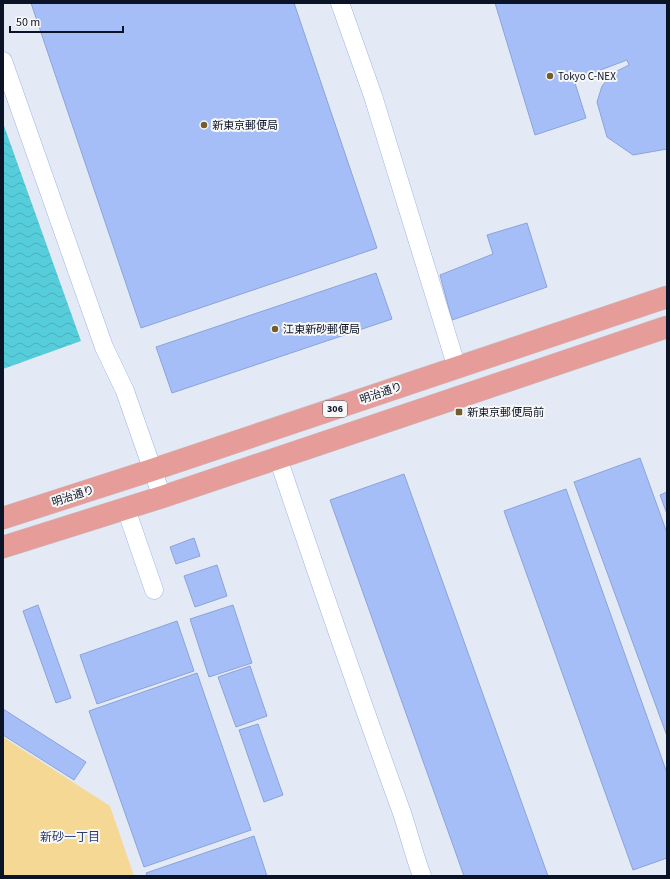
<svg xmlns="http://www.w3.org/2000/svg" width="670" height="879" font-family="'Source Sans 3','Noto Sans JP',sans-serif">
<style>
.park{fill:#f6d895}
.water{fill:url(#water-waves)}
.building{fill:#a5bef7;stroke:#8ba3d8}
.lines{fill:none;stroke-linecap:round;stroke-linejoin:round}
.street-casing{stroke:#9cb4ea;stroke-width:19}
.primary-casing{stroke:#c4c6cb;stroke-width:23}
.street{stroke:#fff;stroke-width:18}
.primary{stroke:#e69c98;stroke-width:22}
.poi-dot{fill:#725d2d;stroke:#f7f7f7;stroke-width:1.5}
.labels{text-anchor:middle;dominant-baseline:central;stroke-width:4;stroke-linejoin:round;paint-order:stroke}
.shield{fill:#f7f7f7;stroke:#525765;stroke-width:1}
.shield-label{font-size:10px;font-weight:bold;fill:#0b1326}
.poi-label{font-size:11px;fill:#0b1326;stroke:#f7f7f7;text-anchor:start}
.street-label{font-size:11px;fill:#0b1326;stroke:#f7f7f7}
.neighbourhood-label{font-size:12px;fill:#2b3e6c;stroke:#f7f7f7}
</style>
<defs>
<pattern id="water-waves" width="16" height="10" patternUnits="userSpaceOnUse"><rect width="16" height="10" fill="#56cddb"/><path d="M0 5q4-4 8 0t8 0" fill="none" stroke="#4aafbc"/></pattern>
</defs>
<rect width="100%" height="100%" fill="#e4eaf5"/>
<path class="park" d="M3,737L110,806L134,876H3Z"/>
<path class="water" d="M3,123L81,341L3,369Z"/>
<path class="building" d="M31,3H294L377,248L141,328Z
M495,3H667V149L633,155L607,137L597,102L602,86L613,73L629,65L627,60L574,80L586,118L535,135Z
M527,223L547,287L452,320L440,275L493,254L487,235Z
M376,273L392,319L172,393L156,347Z
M640,458L667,533V736L574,482Z
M404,474L548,876H464L330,500Z
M566,489L667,773V858L633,870L504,511Z
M667,492V514L660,495Z
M194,538L200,556L176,564L170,547Z
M217,565L227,596L195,607L184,576Z
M38,605L71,698L56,703L23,611Z
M233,605L252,663L209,677L190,619Z
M177,621L194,671L97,704L80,655Z
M250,666L267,716L236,727L218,677Z
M197,673L251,830L144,867L89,711Z
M3,709L86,762L74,780L3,735Z
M258,724L283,795L264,802L239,730Z
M254,836L267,876H147L146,873Z"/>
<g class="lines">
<g class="street-casing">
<path id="street" d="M340,3L373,96L457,368
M3,61L104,347L125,391L162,497
M278,458C318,577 359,695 402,813C409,834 414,855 422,876
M126,509L154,590"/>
</g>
<g class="primary-casing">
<path id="primary" d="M3,518L152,470L667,297
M3,547L162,497L667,327"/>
</g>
<use href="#street" class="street"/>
<use href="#primary" class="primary"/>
</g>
<g class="poi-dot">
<circle cx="550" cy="76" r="4"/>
<circle cx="204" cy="125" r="4"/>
<circle cx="275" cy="329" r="4"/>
<rect x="455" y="408" width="8" height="8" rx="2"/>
</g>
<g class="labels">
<rect class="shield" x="323" y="401" width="24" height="16" rx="3"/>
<g class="shield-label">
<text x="335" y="409">306</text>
</g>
<g class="poi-label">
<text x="558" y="76">Tokyo C-NEX</text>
<text x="212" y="125">新東京郵便局</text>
<text x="283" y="329">江東新砂郵便局</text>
<text x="467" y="412">新東京郵便局前</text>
</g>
<g class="street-label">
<text transform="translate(381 393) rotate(-19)">明治通り</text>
<text transform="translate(73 496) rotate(-18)">明治通り</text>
</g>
<g class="neighbourhood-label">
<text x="70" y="837">新砂一丁目</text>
</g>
</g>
<rect width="670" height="879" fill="none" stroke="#0b1326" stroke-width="8"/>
<path d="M10 26v6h113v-6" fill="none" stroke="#0b1326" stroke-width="2"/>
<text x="16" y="26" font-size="12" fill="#0b1326" stroke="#f7f7f7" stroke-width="3" paint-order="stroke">50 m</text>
</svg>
